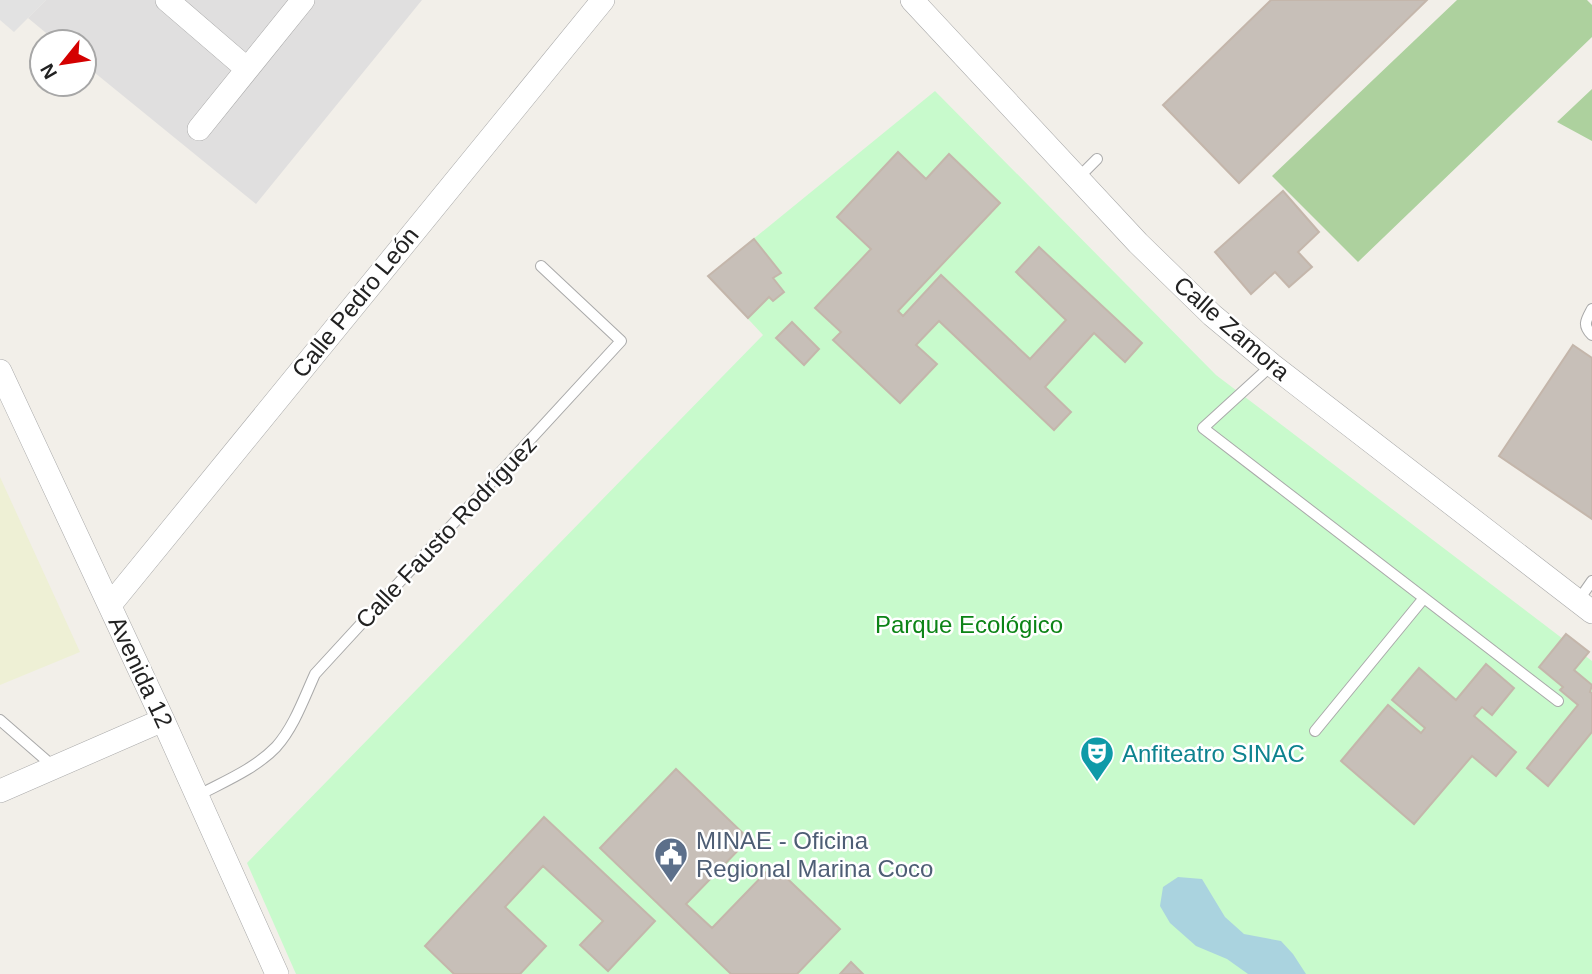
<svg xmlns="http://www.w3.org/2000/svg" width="1592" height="974" font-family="Arial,sans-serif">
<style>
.residential{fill:#e0dfdf}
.farmland{fill:#eef0d5}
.forest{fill:#add19e}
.park{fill:#c8facc}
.parking{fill:#e2e2e2}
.water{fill:#aad3df}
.building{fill:#c7bfb8;stroke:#c4b6ab;stroke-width:2}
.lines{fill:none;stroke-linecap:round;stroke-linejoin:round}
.service-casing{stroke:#a9a9a9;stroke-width:12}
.minor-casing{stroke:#a9a9a9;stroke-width:24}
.service{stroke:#fff;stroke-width:10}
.minor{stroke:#fff;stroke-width:23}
.labels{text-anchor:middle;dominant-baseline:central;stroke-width:5;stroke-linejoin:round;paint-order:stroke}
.street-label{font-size:24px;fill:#222;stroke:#fff}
.park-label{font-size:24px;fill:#0c8416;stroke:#fff}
.culture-label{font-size:24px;fill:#0d838f;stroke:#fff;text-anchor:start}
.service-label{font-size:24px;fill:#4e5e75;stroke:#fff;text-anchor:start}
</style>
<rect width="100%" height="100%" fill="#f2efe9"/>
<path class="residential" d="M46,0H422L256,204L84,64V42H57L28,18Z"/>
<path class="farmland" d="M0,477L80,652L0,685Z"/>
<path class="forest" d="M1457,0H1587L1592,5V37L1358,262L1272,176Z
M1592,89V141L1557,122Z"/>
<path class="park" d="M935,91L1216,375L1592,661V974H296L247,863L763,335L708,276Z"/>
<path class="parking" d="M0,0H46L14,32L0,20Z"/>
<path class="water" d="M1178,877L1202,879L1225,917L1244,934L1281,941L1293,954L1306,974H1248L1227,959L1196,946L1170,923L1160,906L1163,887Z"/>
<path class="building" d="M1271,0H1427L1239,183L1163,105Z
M898,152L926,179L949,154L1000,203L898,311L903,316L941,275L1030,359L1066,320L1016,272L1039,247L1142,343L1125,362L1094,333L1045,387L1071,412L1054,430L939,321L916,345L937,364L900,403L833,340L841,332L815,308L871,249L837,217Z
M1283,191L1319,232L1298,252L1312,267L1289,287L1275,272L1251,294L1215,252Z
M754,239L781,273L773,278L784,292L773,301L769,297L748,318L708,276Z
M792,322L819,349L804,365L776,338Z
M1573,345L1592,358V519L1499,456Z
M1566,634L1589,652L1574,670L1592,685L1590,692L1592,693V732L1548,786L1527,768L1578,705L1560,690L1563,687L1539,667Z
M1486,664L1514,688L1492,715L1482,707L1474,716L1516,752L1496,776L1472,756L1414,824L1341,761L1388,705L1421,733L1425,728L1392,700L1419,668L1456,700Z
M676,769L749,839L686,904L712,928L773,865L840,929L797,974H731L600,848Z
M544,817L655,921L608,971L580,945L603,921L543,866L505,907L546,946L520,974H454L425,946Z
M851,962L863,974H840Z"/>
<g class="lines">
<g class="service-casing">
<path id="service" d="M1077,179L1097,159
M1592,309C1586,320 1582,325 1592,335
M1272,365L1203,428L1558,701
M1578,601L1592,581
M0,720L54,767
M1315,731L1424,598
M197,796C223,782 255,769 276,747C294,727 304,698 315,674L621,341L541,266"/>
</g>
<g class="minor-casing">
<path id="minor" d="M167,0L246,68
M912,0L1138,243L1212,315L1272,365L1592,612
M199,129L303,0
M0,371L163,720L277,974
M110,605L603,0
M0,791L163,720"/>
</g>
<use href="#service" class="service"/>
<use href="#minor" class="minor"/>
</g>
<defs>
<g id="theatre-pin" transform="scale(1.75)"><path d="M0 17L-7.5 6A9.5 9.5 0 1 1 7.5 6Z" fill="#0f9aa8" stroke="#fff"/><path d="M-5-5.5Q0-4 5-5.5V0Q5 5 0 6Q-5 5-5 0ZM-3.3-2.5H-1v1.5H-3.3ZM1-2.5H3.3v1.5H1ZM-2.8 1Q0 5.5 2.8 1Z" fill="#fff"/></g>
<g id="civic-pin" transform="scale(1.75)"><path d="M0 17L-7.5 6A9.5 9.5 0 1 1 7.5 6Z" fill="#5c6f8a" stroke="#fff"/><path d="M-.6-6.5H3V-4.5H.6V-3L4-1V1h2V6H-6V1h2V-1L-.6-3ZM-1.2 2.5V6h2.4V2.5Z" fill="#fff"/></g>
</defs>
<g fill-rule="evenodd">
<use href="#theatre-pin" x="1097" y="753"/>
<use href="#civic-pin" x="671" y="854"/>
</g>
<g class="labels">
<g class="street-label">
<text transform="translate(355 302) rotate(-51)">Calle Pedro León</text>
<text transform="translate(1232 328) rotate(41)">Calle Zamora</text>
<text transform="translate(446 532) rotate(-47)">Calle Fausto Rodríguez</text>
<text transform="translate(141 672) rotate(65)">Avenida 12</text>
</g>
<g class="park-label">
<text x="969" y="624">Parque Ecológico</text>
</g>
<g class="culture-label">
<text x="1122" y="753">Anfiteatro SINAC</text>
</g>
<g class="service-label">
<text x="696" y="840">MINAE - Oficina<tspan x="696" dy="28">Regional Marina Coco</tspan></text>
</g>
</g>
<g transform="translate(63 63) rotate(240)"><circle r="33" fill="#ffffff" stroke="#a7a7a7" stroke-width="2"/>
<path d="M0-5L12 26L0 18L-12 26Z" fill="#d40000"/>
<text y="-10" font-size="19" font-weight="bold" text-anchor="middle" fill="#222222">N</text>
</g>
</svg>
